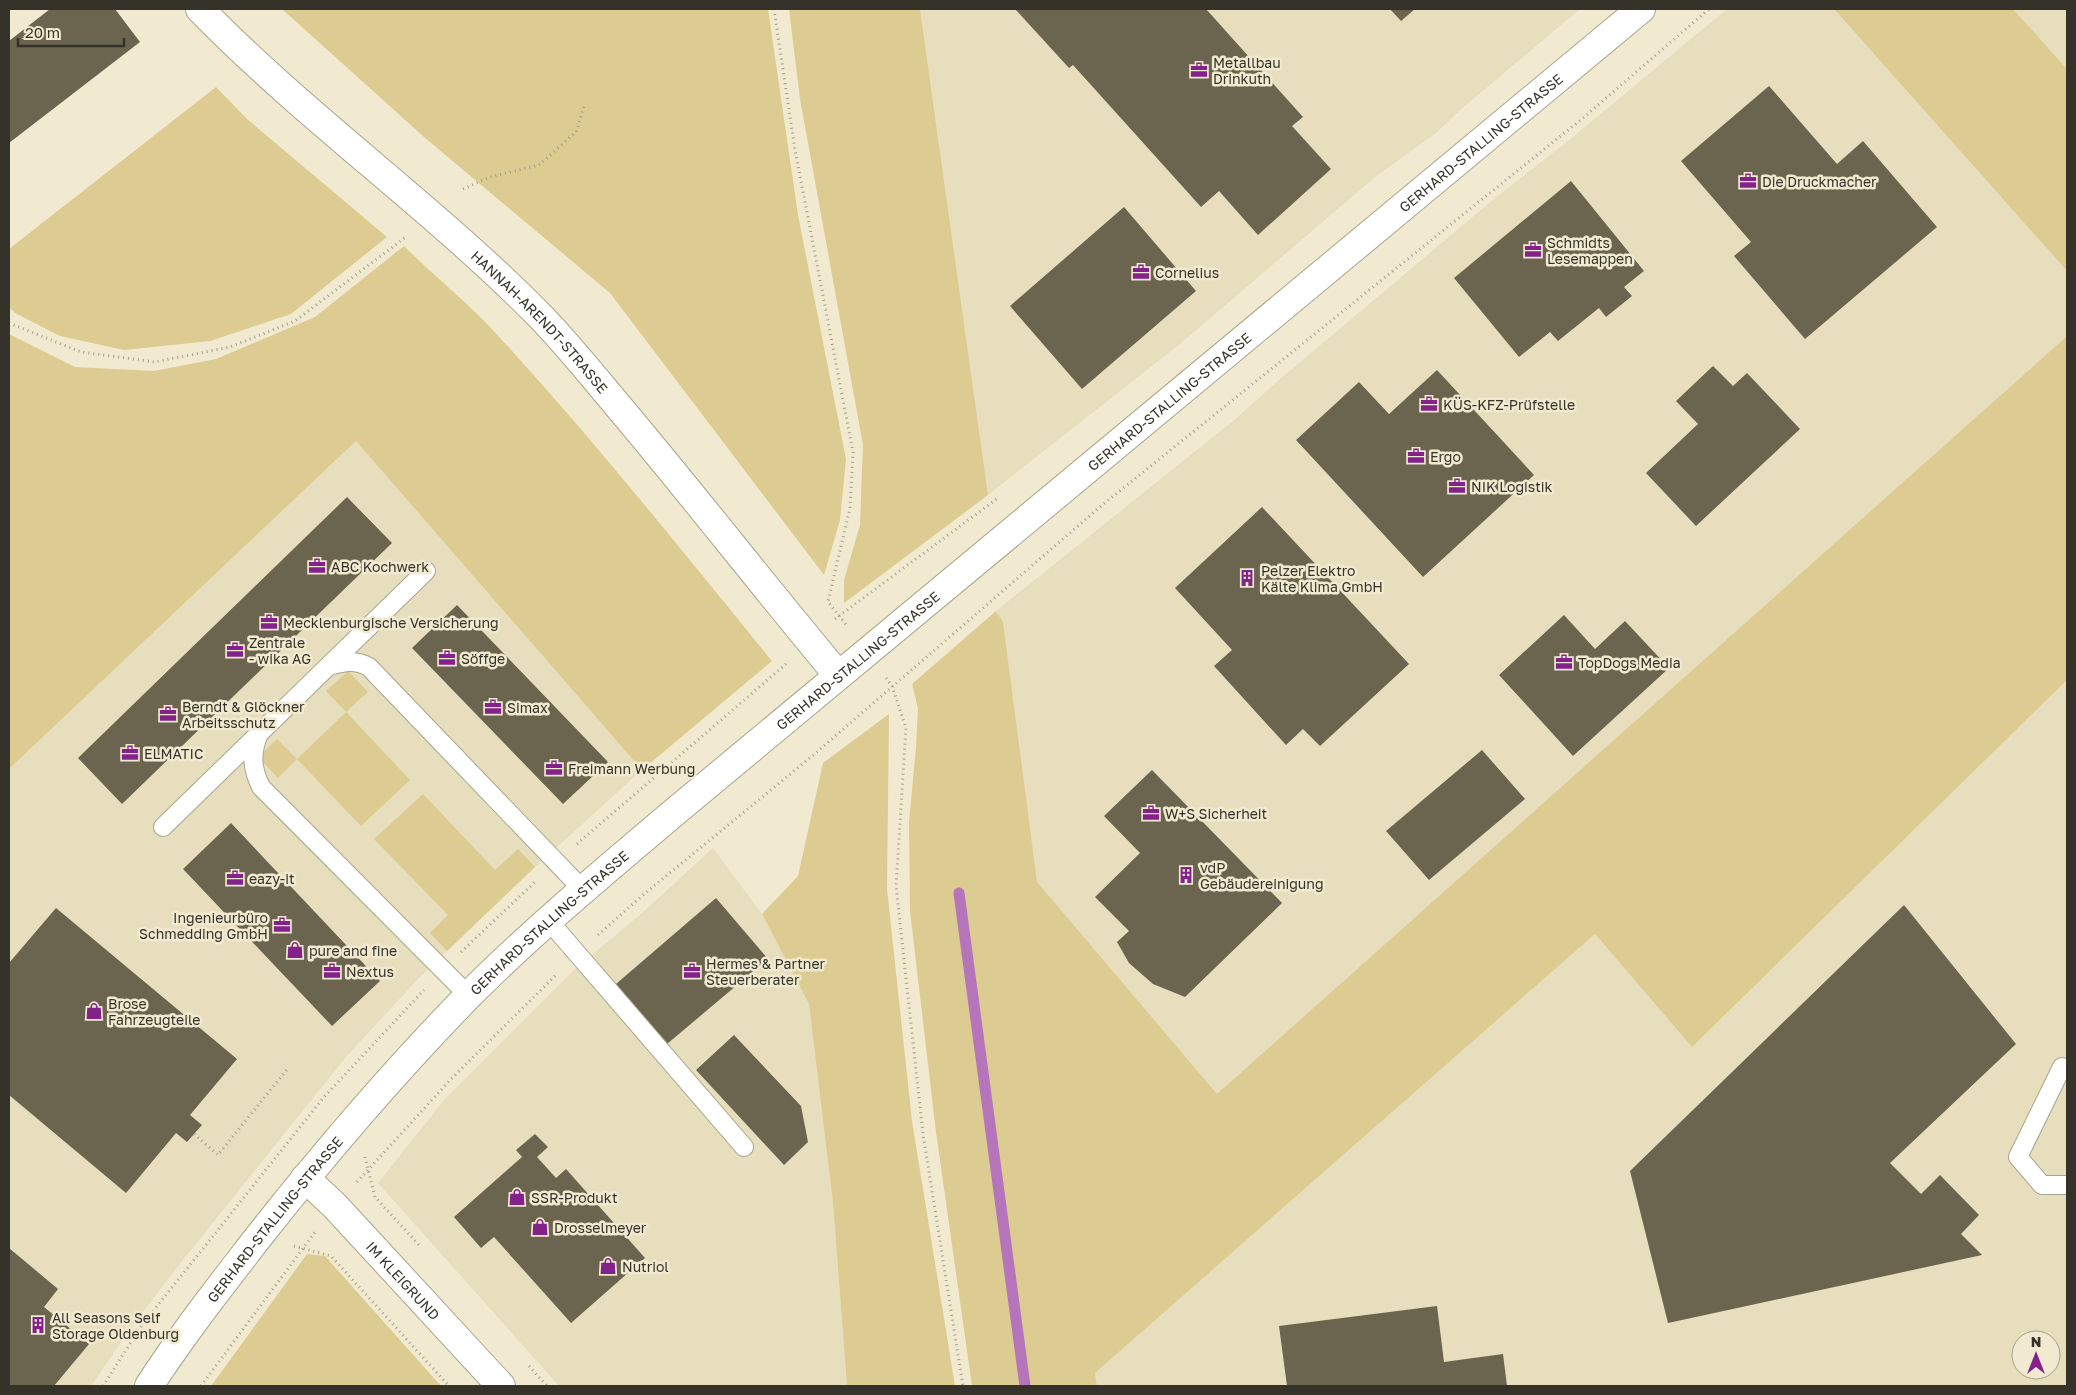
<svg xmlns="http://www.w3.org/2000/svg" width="2076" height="1395" font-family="'Golos Text',sans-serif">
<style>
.built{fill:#e7debe;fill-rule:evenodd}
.green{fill:#dccc91}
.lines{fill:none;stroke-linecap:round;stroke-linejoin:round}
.stream{stroke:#b674ba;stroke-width:11}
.building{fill:#6b654f}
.service-casing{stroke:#aaa48c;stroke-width:20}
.minor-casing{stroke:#aaa48c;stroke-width:30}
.path{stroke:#a29d8a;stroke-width:3;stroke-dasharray:1 4;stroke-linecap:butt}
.service{stroke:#fff;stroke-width:18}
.minor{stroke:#fff;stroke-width:28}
.labels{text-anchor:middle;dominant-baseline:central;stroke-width:5;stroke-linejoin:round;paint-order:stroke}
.poi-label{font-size:14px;fill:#353329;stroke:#f1ead0;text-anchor:start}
.street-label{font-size:14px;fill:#353329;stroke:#f1ead0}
</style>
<rect width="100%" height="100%" fill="#f1ead0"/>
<path class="built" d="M920,9H1580L1466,105L1436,133L1374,178L1180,344L988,495Z
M1727,9H1834L2067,271V336L1217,1095L1036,882L1003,622L996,611L1233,421L1280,379L1494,199L1568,141Z
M2013,9H2067V69Z
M356,441L642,770L535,867L418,979L346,1057L175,1270L130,1329L91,1386H9V769Z
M2067,680V1386H1097L1095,1373L1595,934L1692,1047ZM2021,1340H2051V1370H2021Z
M713,848L762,914L809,1004L833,1203L847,1386H559L378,1183L445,1099L576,968L641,914Z"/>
<path class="green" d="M282,9H768L798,215L846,459L840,520L824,575L610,293L424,137Z
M789,9H920L988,495L844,603V580L860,525L863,445L800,99Z
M1834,9H2013L2067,69V271Z
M216,87L247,119L387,237L291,314L210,341L124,350L60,336L15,313L9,307V249Z
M404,246C432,274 463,299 490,327C589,434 680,548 772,661L642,770L356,441L9,769V334L75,367L154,371L216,359L315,317Z
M2067,336V680L1692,1047L1595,934L1095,1373L1097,1386H972L936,1132L910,911L909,822L916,747L918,709L912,684L996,611L1003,622L1037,882L1217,1094Z
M348,671L368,692L346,712L410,780L361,826L297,759L278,778L258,757L277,739L297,759L346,712L326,691Z
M889,714L887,889L912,1121L955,1386H847L833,1203L809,1004L762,914L798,876L823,763Z
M423,794L495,870L518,849L535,867L447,951L430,933L448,915L374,839Z
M307,1254L325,1256L441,1386H211Z"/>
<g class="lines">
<path class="stream" d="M959,893L1025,1386"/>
</g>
<path class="building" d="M50,9H115L140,42L9,143V41Z
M1015,9H1206L1303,117L1292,126L1331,169L1258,235L1219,191L1201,207L1073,65L1069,68Z
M1390,9H1415L1401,21Z
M1769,86L1837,164L1863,141L1937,227L1805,339L1734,256L1751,242L1681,161Z
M1571,181L1644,271L1624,287L1632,296L1606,317L1599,308L1558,341L1550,332L1519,357L1454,278Z
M1124,207L1196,291L1082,389L1010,306Z
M1713,366L1733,386L1747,373L1800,429L1696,526L1646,473L1698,424L1676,401Z
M1437,370L1534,475L1423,577L1296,440L1359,382L1389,414Z
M347,497L392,543L122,804L78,758Z
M1262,507L1409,664L1320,746L1303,729L1286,745L1214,666L1232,650L1175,588Z
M457,605L608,762L563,804L412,648Z
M1564,615L1595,649L1625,621L1669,668L1573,756L1499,675Z
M1482,750L1525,799L1429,880L1386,831Z
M1152,770L1282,903L1185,997L1153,984L1129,963L1117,942L1129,931L1095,897L1140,853L1104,816Z
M231,823L380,981L332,1026L183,869Z
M716,898L768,959L667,1044L616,984Z
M1904,905L2016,1044L1890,1163L1921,1194L1940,1175L1979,1215L1961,1234L1982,1255L1668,1323L1630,1171Z
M56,908L237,1059L190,1115L202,1125L194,1134L187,1142L176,1133L126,1193L9,1095V963Z
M734,1035L801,1106L808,1142L784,1165L696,1070Z
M535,1134L548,1147L537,1157L556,1178L566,1169L645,1258L571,1323L494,1237L481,1248L454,1217L522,1157L516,1150Z
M9,1248L58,1289L44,1307L89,1344L54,1386H9Z
M1437,1306L1444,1362L1503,1354L1507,1386H1287L1279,1326Z"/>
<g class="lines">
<g class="service-casing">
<path id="service" d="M329,666C344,662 355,659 369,667L583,890
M258,736C251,754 252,769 261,787L469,996
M163,827L426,571
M549,921L744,1147
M2062,1067L2018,1157L2042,1185H2067"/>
</g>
<g class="minor-casing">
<g id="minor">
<path id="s1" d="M200,9C307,119 434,208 541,317C572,349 600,385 629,419C700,504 767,590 838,675"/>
<path id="s2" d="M305,1178L335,1206L501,1386"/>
<path id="s3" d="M149,1386C182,1335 219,1288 256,1240C322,1156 393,1073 468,996C534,930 606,870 677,810L1641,9"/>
</g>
</g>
<path class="path" d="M774,9L795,150L853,452L850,508L828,602L848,627
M463,189L490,177L539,165L576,132L584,106
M9,323L81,352L155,362L230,347L295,321L407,236
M835,619L998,498
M886,678L892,686L906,728L896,886L923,1134L963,1386
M577,844L786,664
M598,935L643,895L811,757L1101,506L1583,118L1709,9
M461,952L537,880
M194,1134L218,1155L289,1067
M365,1157L375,1197L419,1245
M357,1182L452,1078L557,974
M294,1246L331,1256L449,1386
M529,1366L547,1386
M103,1386L142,1325L324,1097L424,990
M201,1386L315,1232"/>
<use href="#service" class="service"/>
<use href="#minor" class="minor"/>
</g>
<defs>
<g id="office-bare" transform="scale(1.35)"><path d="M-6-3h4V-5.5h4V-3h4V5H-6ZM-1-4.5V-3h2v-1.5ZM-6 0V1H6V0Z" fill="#84228c" stroke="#f1ead0" stroke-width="2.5" paint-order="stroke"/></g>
<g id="building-bare" transform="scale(1.35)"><path d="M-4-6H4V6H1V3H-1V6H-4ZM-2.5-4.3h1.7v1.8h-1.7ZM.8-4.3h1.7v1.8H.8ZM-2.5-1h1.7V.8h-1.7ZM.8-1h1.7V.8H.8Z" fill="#84228c" stroke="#f1ead0" stroke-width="2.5" paint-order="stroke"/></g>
<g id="shop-bare" transform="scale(1.35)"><path d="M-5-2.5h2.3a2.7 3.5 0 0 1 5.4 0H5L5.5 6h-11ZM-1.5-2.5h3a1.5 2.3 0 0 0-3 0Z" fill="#84228c" stroke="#f1ead0" stroke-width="2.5" paint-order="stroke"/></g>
</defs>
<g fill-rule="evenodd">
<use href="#office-bare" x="1199" y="70"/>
<use href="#office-bare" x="1748" y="181"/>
<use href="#office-bare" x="1533" y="250"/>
<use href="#office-bare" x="1141" y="272"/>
<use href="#office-bare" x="1429" y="404"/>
<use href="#office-bare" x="1416" y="456"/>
<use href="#office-bare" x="1457" y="486"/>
<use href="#office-bare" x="317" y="566"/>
<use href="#building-bare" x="1247" y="578"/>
<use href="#office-bare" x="269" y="622"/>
<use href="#office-bare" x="235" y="650"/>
<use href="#office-bare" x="447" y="658"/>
<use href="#office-bare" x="1564" y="662"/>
<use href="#office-bare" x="493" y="707"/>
<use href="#office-bare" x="168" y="714"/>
<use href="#office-bare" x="130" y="753"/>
<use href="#office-bare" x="554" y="768"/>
<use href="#office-bare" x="1151" y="813"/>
<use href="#building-bare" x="1186" y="875"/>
<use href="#office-bare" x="235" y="878"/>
<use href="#office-bare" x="282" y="925"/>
<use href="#shop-bare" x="295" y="950"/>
<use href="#office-bare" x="332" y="971"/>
<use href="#office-bare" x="692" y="971"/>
<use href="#shop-bare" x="94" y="1011"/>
<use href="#shop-bare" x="517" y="1197"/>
<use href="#shop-bare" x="540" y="1227"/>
<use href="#shop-bare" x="608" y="1266"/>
<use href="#building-bare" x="38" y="1325"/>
</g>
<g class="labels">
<g class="poi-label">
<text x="1213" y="62">Metallbau<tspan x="1213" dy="16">Drinkuth</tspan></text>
<text x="1762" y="181">Die Druckmacher</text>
<text x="1547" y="242">Schmidts<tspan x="1547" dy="16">Lesemappen</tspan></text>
<text x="1155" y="272">Cornelius</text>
<text x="1443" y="404">KÜS-KFZ-Prüfstelle</text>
<text x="1430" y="456">Ergo</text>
<text x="1471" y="486">NIK Logistik</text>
<text x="331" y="566">ABC Kochwerk</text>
<text x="1261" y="570">Pelzer Elektro<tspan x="1261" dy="16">Kälte Klima GmbH</tspan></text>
<text x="283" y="622">Mecklenburgische Versicherung</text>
<text x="249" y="642">Zentrale<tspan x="249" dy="16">- wika AG</tspan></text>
<text x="461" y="658">Söffge</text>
<text x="1578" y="662">TopDogs Media</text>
<text x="182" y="706">Berndt &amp; Glöckner<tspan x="182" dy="16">Arbeitsschutz</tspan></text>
<text x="507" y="707">Simax</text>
<text x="144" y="753">ELMATIC</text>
<text x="568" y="768">Freimann Werbung</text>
<text x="1165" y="813">W+S Sicherheit</text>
<text x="1200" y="867">vdP<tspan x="1200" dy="16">Gebäudereinigung</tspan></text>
<text x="249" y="878">eazy-it</text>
<text x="268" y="917" text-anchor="end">Ingenieurbüro<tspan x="268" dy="16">Schmedding GmbH</tspan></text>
<text x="309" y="950">pure and fine</text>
<text x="706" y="963">Hermes &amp; Partner<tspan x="706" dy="16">Steuerberater</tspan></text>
<text x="346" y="971">Nextus</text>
<text x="108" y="1003">Brose<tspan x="108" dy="16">Fahrzeugteile</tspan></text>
<text x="531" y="1197">SSR-Produkt</text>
<text x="554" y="1227">Drosselmeyer</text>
<text x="622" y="1266">Nutriol</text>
<text x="52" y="1317">All Seasons Self<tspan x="52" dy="16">Storage Oldenburg</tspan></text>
</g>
<g class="street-label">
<text stroke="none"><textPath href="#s3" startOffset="1829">GERHARD-STALLING-STRASSE</textPath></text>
<text stroke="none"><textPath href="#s1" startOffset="462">HANNAH-ARENDT-STRASSE</textPath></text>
<text stroke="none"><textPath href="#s3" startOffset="1424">GERHARD-STALLING-STRASSE</textPath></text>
<text stroke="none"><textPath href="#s3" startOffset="1019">GERHARD-STALLING-STRASSE</textPath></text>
<text stroke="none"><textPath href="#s3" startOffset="614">GERHARD-STALLING-STRASSE</textPath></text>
<text stroke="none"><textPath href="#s3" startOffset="209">GERHARD-STALLING-STRASSE</textPath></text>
<text stroke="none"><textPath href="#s2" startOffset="142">IM KLEIGRUND</textPath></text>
</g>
</g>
<rect width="2076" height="1395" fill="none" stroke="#353329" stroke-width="20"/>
<g transform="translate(2036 1355)"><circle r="24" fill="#f1ead0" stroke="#a6a18d"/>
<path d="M0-4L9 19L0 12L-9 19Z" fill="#84228c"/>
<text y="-8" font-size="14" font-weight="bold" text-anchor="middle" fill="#353329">N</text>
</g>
<path d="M18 38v8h106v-8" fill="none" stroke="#353329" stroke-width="2.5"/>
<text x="25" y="38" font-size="15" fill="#353329" stroke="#f1ead0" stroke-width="4" paint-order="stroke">20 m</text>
</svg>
